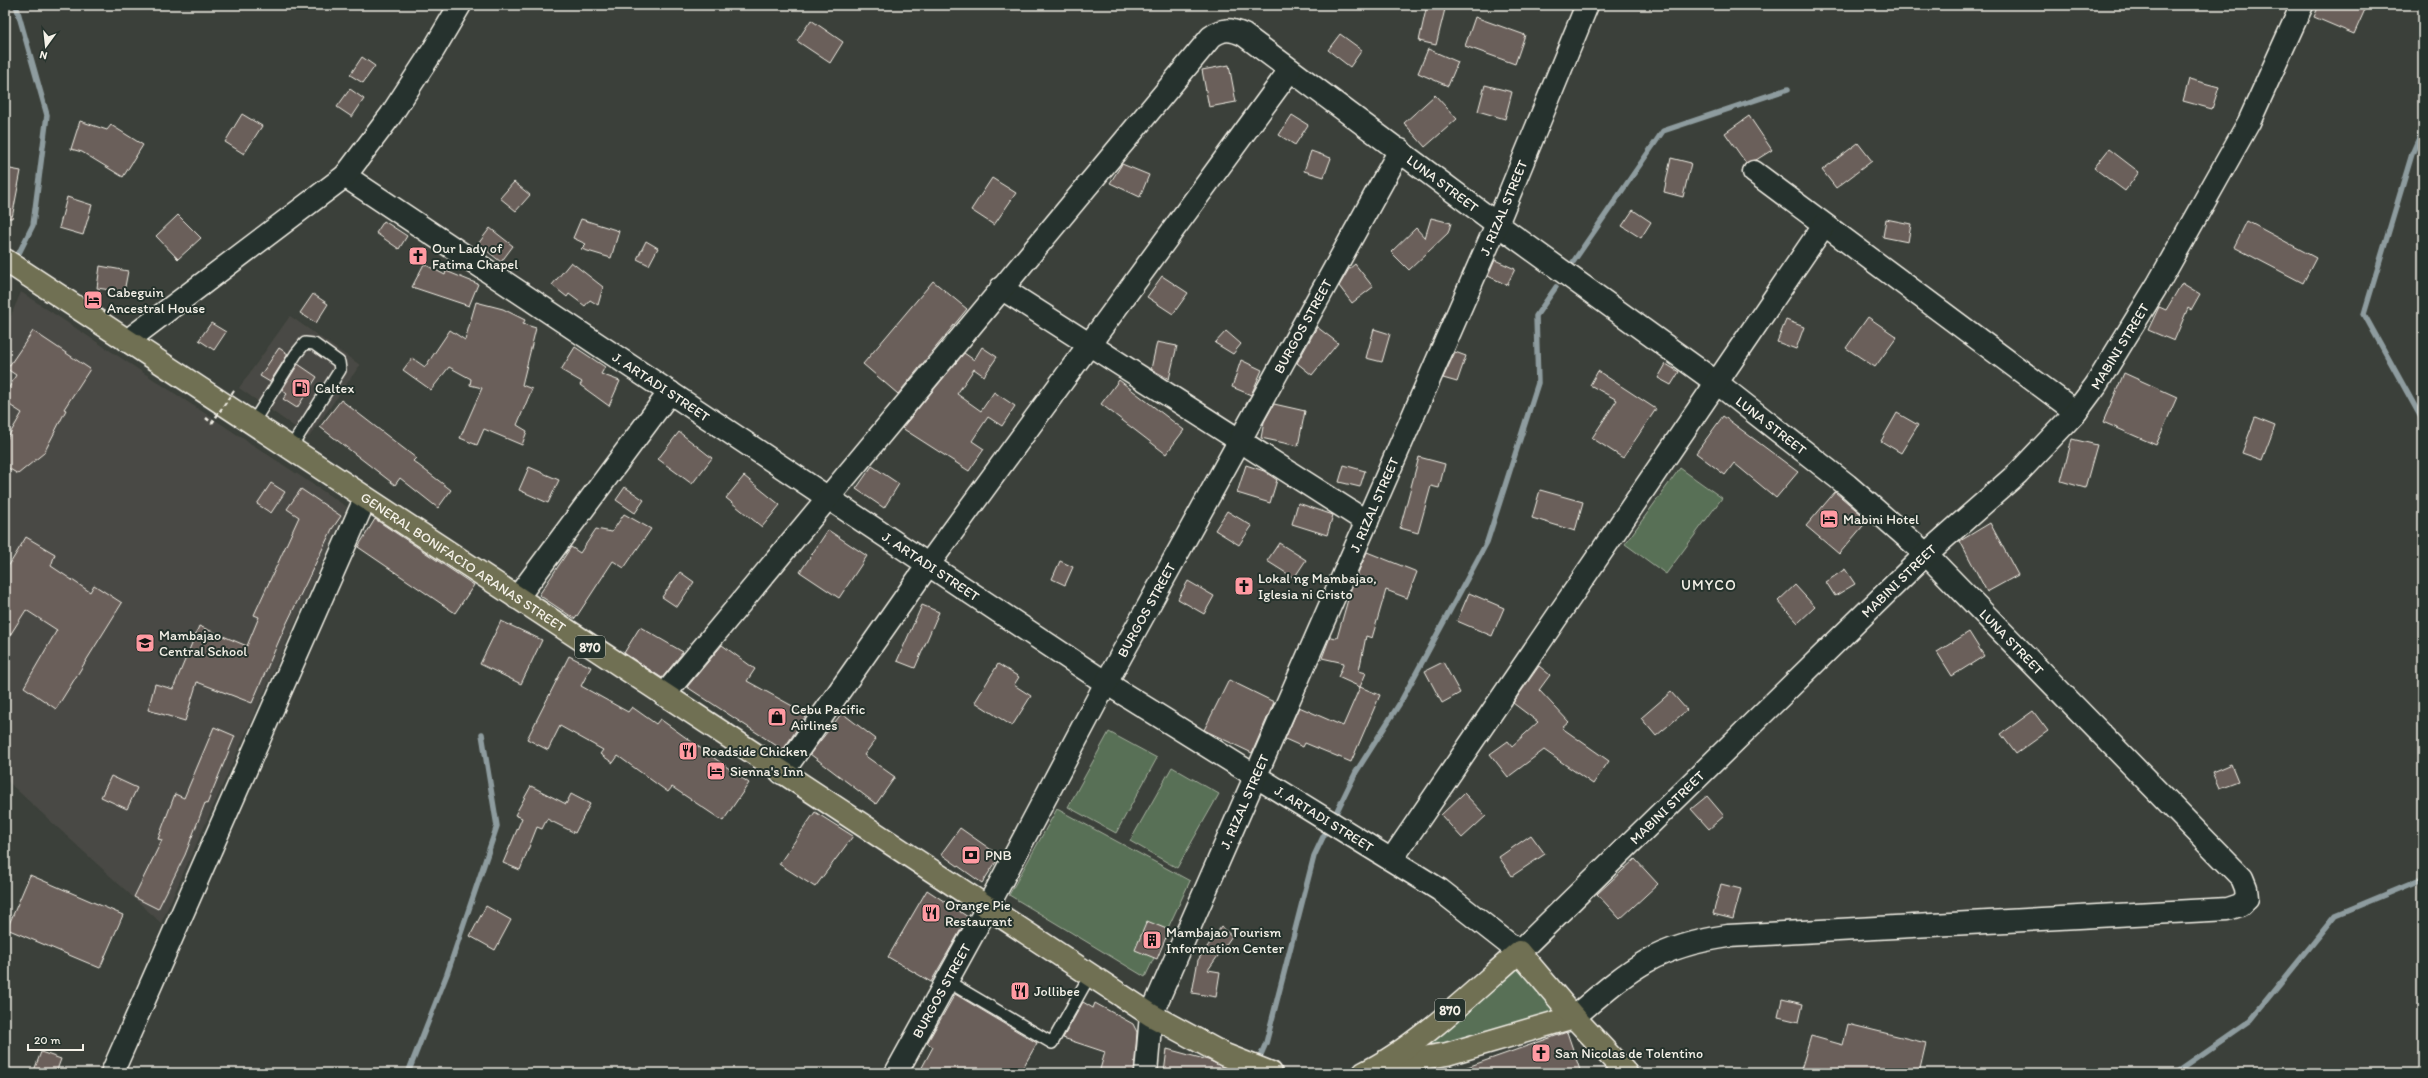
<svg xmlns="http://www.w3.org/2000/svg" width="2428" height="1078" font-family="Itim,sans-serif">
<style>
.built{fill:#494944}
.green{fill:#587056;stroke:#a6b09f}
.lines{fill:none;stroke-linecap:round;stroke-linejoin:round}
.stream{stroke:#8e9c9f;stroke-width:5.5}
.building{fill:#6b5f5a;stroke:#f4f1e8}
.service-casing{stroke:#f4f1e8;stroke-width:14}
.minor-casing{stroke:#f4f1e8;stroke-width:25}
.tertiary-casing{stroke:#f4f1e8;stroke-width:25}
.secondary-casing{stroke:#f4f1e8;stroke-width:25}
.primary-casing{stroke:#f4f1e8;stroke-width:25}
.path{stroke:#f4f1e8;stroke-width:2.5;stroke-dasharray:4 3;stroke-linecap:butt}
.service{stroke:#26332d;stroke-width:11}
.minor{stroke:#26332d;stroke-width:22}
.tertiary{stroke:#26332d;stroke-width:22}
.secondary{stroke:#26332d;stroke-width:22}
.primary{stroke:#706f52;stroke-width:22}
.path-bridge{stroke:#f4f1e8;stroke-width:2.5;stroke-dasharray:4 3;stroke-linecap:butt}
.labels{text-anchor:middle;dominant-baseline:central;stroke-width:4;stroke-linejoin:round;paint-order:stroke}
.shield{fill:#26332d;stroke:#b6b8b0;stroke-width:1}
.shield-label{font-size:13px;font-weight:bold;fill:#f4f1e8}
.street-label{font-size:14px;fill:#f4f1e8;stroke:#26332d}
.poi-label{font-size:14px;fill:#f4f1e8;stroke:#26332d;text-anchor:start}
.neighbourhood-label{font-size:15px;letter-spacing:1px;fill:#f4f1e8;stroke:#26332d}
</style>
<rect width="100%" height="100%" fill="#3b403a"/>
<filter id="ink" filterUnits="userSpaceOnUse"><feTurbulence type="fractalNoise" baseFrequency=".025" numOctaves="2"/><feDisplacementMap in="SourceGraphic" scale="8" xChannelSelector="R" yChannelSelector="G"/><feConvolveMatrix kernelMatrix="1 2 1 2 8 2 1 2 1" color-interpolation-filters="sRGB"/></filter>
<g filter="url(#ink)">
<path class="built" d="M21,292L347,507L161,923L5,779V329Z
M290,316L360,365L309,437L239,388Z"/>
<path class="green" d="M1680,468L1722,498L1666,574L1625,544Z
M1109,732L1157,758L1116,833L1068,807Z
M1172,767L1219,794L1177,868L1130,841Z
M1057,809L1190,881L1145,977L1009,895Z
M1520,964L1561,1013L1404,1057Z"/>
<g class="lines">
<path class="stream" d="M2423,129L2412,154L2364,314L2423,421
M15,261L33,225L47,115L16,5
M1569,268L1663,131L1788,89
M5,282L12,269
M1336,813L1356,772L1400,703L1487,542L1538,383L1536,316L1556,287
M1259,1059L1266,1043L1314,856L1324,835
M408,1073L447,974L497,826L482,734
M2175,1073L2251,1020L2336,915L2423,879"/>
</g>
<path class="building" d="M1427,5L1445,9L1436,45L1419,41Z
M2319,5H2367L2354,34L2314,17Z
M1475,17L1525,35L1515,64L1465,46Z
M811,20L843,42L830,63L797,41Z
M1340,34L1362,50L1350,67L1328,50Z
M1428,49L1458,62L1448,86L1418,73Z
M362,57L375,66L363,83L350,75Z
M1229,65L1236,102L1209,107L1202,70Z
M2189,79L2219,87L2212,109L2183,101Z
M1485,85L1512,92L1505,119L1478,111Z
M350,89L364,99L352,117L337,107Z
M1435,95L1457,119L1425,147L1404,123Z
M242,114L262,126L244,154L225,142Z
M1292,115L1308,125L1295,145L1279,135Z
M1749,116L1772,150L1756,160L1746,163L1725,133Z
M80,121L107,130L111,125L143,145L123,177L82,152L71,149Z
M1858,143L1872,161L1836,188L1822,170Z
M2109,149L2139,172L2125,191L2094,168Z
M1311,151L1331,158L1324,177L1304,171Z
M1671,158L1691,163L1683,197L1664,192Z
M1122,164L1149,175L1140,197L1110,183Z
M5,168L21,171L12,218H5Z
M992,178L1016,193L994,225L971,210Z
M514,182L530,195L516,211L500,198Z
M67,197L92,205L83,235L59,228Z
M1633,210L1651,222L1641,238L1622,226Z
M178,215L201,238L178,259L156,236Z
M1431,218L1451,223L1448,233L1409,270L1391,252L1416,228L1425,238Z
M581,219L619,231L611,258L581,249L586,244L573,238Z
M1886,219L1911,224L1908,242L1883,237Z
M384,221L407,236L399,249L376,233Z
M2247,221L2316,258L2303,283L2234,247Z
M490,228L513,246L501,262L478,244Z
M646,241L658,248L649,265L637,259Z
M1495,260L1515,269L1507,285L1488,276Z
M571,262L603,287L598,305L590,300L585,306L569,294L567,297L552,285Z
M424,264L445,275L446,271L478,284L469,306L412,287Z
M1355,264L1373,287L1352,303L1339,286L1349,269Z
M100,266L128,271L124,292L97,288Z
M1162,276L1188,293L1173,314L1147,297Z
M933,281L967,309L898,394L863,364Z
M2182,283L2200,294L2191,310L2188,308L2174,341L2148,330L2159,307L2166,310Z
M313,294L328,304L316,323L300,313Z
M476,302L503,309L525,320L523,324L536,328L522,385L532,389L517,425L527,431L522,445L484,429L477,445L460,438L482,388L470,385L471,379L449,367L431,390L403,370L412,358L425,367L450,330L465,340Z
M1868,317L1897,337L1875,367L1846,348Z
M1786,320L1804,327L1796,349L1777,342Z
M211,323L226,332L214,350L199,340Z
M1317,327L1338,343L1312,375L1297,363Z
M1374,329L1390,334L1382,362L1366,358Z
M33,331L90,369L64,409L66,410L44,453L18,474L5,466V442L22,413L5,402V395L16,375L7,369Z
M1226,331L1241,344L1233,354L1215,343Z
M1157,342L1177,346L1169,379L1151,369Z
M575,347L605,367L601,374L620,381L609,406L580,385L582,382L561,370Z
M982,347L997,357L984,376L974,369L957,394L981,411L994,392L1015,406L1002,426L988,417L972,441L984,449L969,471L902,428L964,353L974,360Z
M279,348L288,354L270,382L260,376Z
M1455,352L1466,356L1457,382L1443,378Z
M1241,360L1262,370L1251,395L1232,387Z
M298,364L317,377L297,408L283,399L287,394L282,390Z
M1666,364L1679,372L1671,385L1658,378Z
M1598,371L1656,409L1623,458L1592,438L1617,400L1590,385Z
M2124,373L2177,397L2156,445L2103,422Z
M1119,380L1184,430L1166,454L1101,404Z
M341,400L416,458L413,461L451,490L438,508L400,478L395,485L320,427Z
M1274,404L1305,411L1298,446L1261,438L1264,422Z
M1897,413L1918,425L1901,453L1881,441Z
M1723,416L1798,472L1776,498L1734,463L1725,475L1696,453Z
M2255,418L2275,426L2262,460L2242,453Z
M679,432L712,458L692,484L658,459Z
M2072,439L2097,445L2085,488L2061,481Z
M1419,457L1445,464L1439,488L1431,486L1418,533L1400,528Z
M1246,465L1264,471L1277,480L1270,503L1237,493Z
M1344,465L1365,471L1360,487L1339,482Z
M872,466L899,484L884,508L856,489Z
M529,467L559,480L548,503L519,490Z
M744,476L780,505L762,527L726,498Z
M271,483L285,492L271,513L257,504Z
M625,487L644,500L635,513L616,500Z
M301,489L341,516L332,529L284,629L252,703L197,682L185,721L148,710L155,684L173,689L199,626L247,646L259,617L254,615L299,517L287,509Z
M1540,490L1583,502L1575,531L1532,518Z
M1835,492L1868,520L1839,554L1806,526Z
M1298,503L1333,515L1327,535L1292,524Z
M1227,511L1252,526L1239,545L1215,530Z
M624,514L651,529L624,568L613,561L575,619L539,595L571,547L580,553L596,529L612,532Z
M375,519L474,585L455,613L358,547Z
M1990,523L2018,575L1987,592L1960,541Z
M828,530L867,556L839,598L800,572Z
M26,537L55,554L51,566L90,592L94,585L122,603L56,709L24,687L57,630L26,610L5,643V572Z
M1279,543L1306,560L1294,578L1267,561Z
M1367,552L1417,572L1407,598L1386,590L1372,638L1366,636L1359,671L1366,673L1360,687L1338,677L1344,663L1322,658L1330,637L1337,638L1351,589Z
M1060,561L1073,567L1065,585L1052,579Z
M1845,569L1855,584L1835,596L1826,582Z
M680,572L694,582L677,607L662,597Z
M1188,581L1214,596L1204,614L1178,599Z
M1795,585L1815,607L1798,623L1778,601Z
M1469,593L1504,608L1492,636L1457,621Z
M922,605L939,612L915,668L897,661Z
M501,621L542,640L521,684L480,664Z
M640,627L683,652L662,678L624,653Z
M1969,632L1984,656L1952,676L1937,652Z
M722,645L755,669L747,681L807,714L783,750L687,687Z
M569,656L591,667L581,686L628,712L632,707L656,724L660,719L749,783L723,821L672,787L668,792L618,756L613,763L600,754L603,750L560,726L548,750L527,739Z
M1443,662L1460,693L1442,703L1425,671Z
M998,664L1019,677L1014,685L1031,696L1012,726L975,702Z
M1539,666L1550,675L1539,690L1569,722L1562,728L1609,761L1593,784L1544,750L1508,777L1490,754L1508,741L1512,746L1538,722L1513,703Z
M1229,680L1274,702L1252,753L1204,730Z
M1360,687L1380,695L1351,762L1305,743L1303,747L1285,739L1299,707L1343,726Z
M1671,692L1687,710L1656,736L1641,718Z
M2033,711L2048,731L2016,754L2001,734Z
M842,713L876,739L864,755L895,777L876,804L810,754Z
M214,727L235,736L207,804L205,803L185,855L158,909L134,897L162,840L158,839L175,794L184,798Z
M2231,764L2238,781L2219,788L2212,772Z
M111,776L137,788L127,809L101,797Z
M531,786L566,804L571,794L590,804L575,833L547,819L542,829L537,827L520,870L503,863L522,818L515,815Z
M1464,793L1486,816L1462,838L1441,815Z
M1707,796L1724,816L1709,829L1691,809Z
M815,812L853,836L815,887L779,864Z
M960,828L1000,856L982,883L941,854Z
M1531,835L1545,854L1512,876L1499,857Z
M1635,859L1658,884L1620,919L1597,894Z
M30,875L123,915L100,968L7,929Z
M1721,884L1741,889L1733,919L1713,914Z
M927,890L968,917L931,982L888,957Z
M486,906L511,920L495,950L470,936Z
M1147,921L1169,930L1157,959L1135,950Z
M1221,927L1232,936L1208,970L1220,972L1216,997L1192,993L1198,960Z
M955,994L1037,1043L1020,1073H919L933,1047L927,1043Z
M1782,999L1803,1004L1799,1022L1778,1017Z
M1083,1002L1093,1008L1095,1003L1133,1024L1137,1032L1134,1073H1099L1105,1052L1063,1038Z
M1848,1024L1926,1043L1919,1073H1800L1811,1036L1843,1045Z
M1567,1032L1581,1073H1457L1456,1071Z
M1167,1049L1208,1060L1237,1073H1164Z
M41,1052L61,1059L56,1073H33Z"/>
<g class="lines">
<g class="service-casing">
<path id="service" d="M252,424L296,354L305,343L314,344L339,362L340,370L290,449
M947,981L1052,1043L1090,975"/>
</g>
<g class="minor-casing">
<g id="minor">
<path d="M1754,172L2076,412"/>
<path id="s1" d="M345,176L1106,683L1257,777"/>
<path d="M1001,288L1367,522"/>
<path d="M127,341L345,176L391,115L434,49L460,5"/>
<path d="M517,598L670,392"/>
<path id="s2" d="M664,695L1211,37C1223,28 1231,29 1244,35L1497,224L1717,383L1847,485L1926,554L2242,878L2246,888L2247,898L2240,905L2228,909L1728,936C1653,947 1629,970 1574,1017"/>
<path d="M782,773L928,565L1290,70"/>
<path d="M1392,859L1824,225"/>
<path id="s3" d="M987,908L1106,683L1400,150"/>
<path id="s4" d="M1519,952L1926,554L2018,473L2076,412L2096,385L2158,284L2249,122L2302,5"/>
<path d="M112,1073L365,499"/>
</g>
</g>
<g class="tertiary-casing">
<g id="tertiary">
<path id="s5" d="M1257,777L1440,890L1519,952"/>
<path id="s6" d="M896,1073L987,908"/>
<path d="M1146,1073L1151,1015"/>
</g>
</g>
<g class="secondary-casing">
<g id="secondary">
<path id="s7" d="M1151,1015L1497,224L1587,5"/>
</g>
</g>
<g class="primary-casing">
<g id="primary">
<path id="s8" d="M5,260L1151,1015L1225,1055L1271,1073"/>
<path d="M1381,1065L1447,1054L1574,1017"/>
<path d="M1364,1073C1416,1048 1474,991 1519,952L1574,1017L1626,1073"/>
</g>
</g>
<path class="path" d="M206,418L212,423"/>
<use href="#service" class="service"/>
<use href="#minor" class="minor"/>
<use href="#tertiary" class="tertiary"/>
<use href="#secondary" class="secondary"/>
<use href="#primary" class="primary"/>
<path class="path-bridge" d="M212,423L235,389"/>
</g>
</g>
<defs>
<g id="church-square" transform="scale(1)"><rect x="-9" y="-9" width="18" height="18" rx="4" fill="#ff9aa2" stroke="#26332d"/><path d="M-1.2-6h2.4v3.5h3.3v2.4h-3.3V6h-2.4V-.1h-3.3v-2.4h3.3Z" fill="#111"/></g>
<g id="hotel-square" transform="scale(1)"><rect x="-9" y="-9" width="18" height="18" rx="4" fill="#ff9aa2" stroke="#26332d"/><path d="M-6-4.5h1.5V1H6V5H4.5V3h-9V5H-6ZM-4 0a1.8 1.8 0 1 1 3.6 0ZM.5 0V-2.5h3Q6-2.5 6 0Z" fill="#111"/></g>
<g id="fuel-square" transform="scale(1)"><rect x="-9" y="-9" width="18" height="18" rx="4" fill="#ff9aa2" stroke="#26332d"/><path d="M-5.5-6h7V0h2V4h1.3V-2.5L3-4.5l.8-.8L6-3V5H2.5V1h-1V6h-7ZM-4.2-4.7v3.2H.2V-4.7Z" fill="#111"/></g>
<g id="school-square" transform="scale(1)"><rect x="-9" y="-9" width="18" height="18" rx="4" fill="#ff9aa2" stroke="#26332d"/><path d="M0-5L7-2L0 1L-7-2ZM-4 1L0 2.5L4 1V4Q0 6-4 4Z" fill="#111"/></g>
<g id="shop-square" transform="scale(1)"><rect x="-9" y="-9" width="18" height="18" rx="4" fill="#ff9aa2" stroke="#26332d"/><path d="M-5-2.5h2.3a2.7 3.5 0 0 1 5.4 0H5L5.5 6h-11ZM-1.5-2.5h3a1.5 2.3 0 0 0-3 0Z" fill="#111"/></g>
<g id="restaurant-square" transform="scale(1)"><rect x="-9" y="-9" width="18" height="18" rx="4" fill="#ff9aa2" stroke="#26332d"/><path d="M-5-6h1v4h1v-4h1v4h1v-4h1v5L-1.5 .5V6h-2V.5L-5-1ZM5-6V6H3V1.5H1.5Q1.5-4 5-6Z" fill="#111"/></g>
<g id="bank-square" transform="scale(1)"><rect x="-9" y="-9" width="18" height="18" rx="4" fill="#ff9aa2" stroke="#26332d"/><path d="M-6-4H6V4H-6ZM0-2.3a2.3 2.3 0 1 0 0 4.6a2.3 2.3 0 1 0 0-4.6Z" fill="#111"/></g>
<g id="building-square" transform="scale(1)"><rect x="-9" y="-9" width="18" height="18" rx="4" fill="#ff9aa2" stroke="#26332d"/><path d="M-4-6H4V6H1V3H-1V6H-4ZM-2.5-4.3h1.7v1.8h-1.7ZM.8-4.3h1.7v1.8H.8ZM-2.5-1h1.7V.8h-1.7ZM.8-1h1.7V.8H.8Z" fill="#111"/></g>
</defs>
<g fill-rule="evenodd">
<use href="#church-square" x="418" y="256"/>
<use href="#hotel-square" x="93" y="300"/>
<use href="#fuel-square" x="301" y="388"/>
<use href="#hotel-square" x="1829" y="519"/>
<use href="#church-square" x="1244" y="586"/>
<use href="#school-square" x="145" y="643"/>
<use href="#shop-square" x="777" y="717"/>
<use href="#restaurant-square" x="688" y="751"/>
<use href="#hotel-square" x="716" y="771"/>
<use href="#bank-square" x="971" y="855"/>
<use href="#restaurant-square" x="931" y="913"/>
<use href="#building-square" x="1152" y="940"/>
<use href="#restaurant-square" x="1020" y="991"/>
<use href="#church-square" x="1541" y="1053"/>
</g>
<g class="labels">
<g class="shield">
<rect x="575" y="636" width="30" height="22" rx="3"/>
<rect x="1435" y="999" width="30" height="22" rx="3"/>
</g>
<g class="shield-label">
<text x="590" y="647">870</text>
<text x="1450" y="1010">870</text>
</g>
<g class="street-label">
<text stroke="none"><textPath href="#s2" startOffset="1139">LUNA STREET</textPath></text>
<text stroke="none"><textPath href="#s7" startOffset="881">J. RIZAL STREET</textPath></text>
<text stroke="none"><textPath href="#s3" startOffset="662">BURGOS STREET</textPath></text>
<text stroke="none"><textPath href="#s4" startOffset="855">MABINI STREET</textPath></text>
<text stroke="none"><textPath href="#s1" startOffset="380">J. ARTADI STREET</textPath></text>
<text stroke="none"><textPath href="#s2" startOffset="1547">LUNA STREET</textPath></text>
<text stroke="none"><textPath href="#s7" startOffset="557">J. RIZAL STREET</textPath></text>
<text stroke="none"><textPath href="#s8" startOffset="549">GENERAL BONIFACIO ARANAS STREET</textPath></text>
<text stroke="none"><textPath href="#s1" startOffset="704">J. ARTADI STREET</textPath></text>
<text stroke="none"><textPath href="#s4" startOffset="531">MABINI STREET</textPath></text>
<text stroke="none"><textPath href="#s3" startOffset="338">BURGOS STREET</textPath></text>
<text stroke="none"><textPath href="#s2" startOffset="1871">LUNA STREET</textPath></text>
<text stroke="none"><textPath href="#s7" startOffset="233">J. RIZAL STREET</textPath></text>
<text stroke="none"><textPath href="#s4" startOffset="207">MABINI STREET</textPath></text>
<text stroke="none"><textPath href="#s5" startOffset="79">J. ARTADI STREET</textPath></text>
<text stroke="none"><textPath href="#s6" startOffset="94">BURGOS STREET</textPath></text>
</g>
<g class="poi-label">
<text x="432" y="248">Our Lady of<tspan x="432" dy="16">Fatima Chapel</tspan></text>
<text x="107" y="292">Cabeguin<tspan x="107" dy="16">Ancestral House</tspan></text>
<text x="315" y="388">Caltex</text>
<text x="1843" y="519">Mabini Hotel</text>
<text x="1258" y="578">Lokal ng Mambajao,<tspan x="1258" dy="16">Iglesia ni Cristo</tspan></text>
<text x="159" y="635">Mambajao<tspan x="159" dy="16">Central School</tspan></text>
<text x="791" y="709">Cebu Pacific<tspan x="791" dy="16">Airlines</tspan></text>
<text x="702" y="751">Roadside Chicken</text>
<text x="730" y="771">Sienna's Inn</text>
<text x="985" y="855">PNB</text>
<text x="945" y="905">Orange Pie<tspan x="945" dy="16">Restaurant</tspan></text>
<text x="1166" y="932">Mambajao Tourism<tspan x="1166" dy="16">Information Center</tspan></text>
<text x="1034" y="991">Jollibee</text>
<text x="1555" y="1053">San Nicolas de Tolentino</text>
</g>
<g class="neighbourhood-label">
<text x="1709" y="585">UMYCO</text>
</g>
</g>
<rect width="2428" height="1078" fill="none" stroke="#26332d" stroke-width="20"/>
<rect x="10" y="10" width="2408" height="1058" fill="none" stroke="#f4f1e8" stroke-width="1.5" filter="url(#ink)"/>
<g transform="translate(46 46) rotate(195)" stroke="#26332d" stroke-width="3" paint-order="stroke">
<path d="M0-3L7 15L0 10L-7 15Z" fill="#f4f1e8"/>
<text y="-6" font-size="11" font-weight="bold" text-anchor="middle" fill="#f4f1e8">N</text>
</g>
<path d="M28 1044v6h55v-6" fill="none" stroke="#f4f1e8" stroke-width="2"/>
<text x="34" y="1044" font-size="12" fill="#f4f1e8" stroke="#26332d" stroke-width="3" paint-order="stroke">20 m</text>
</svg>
